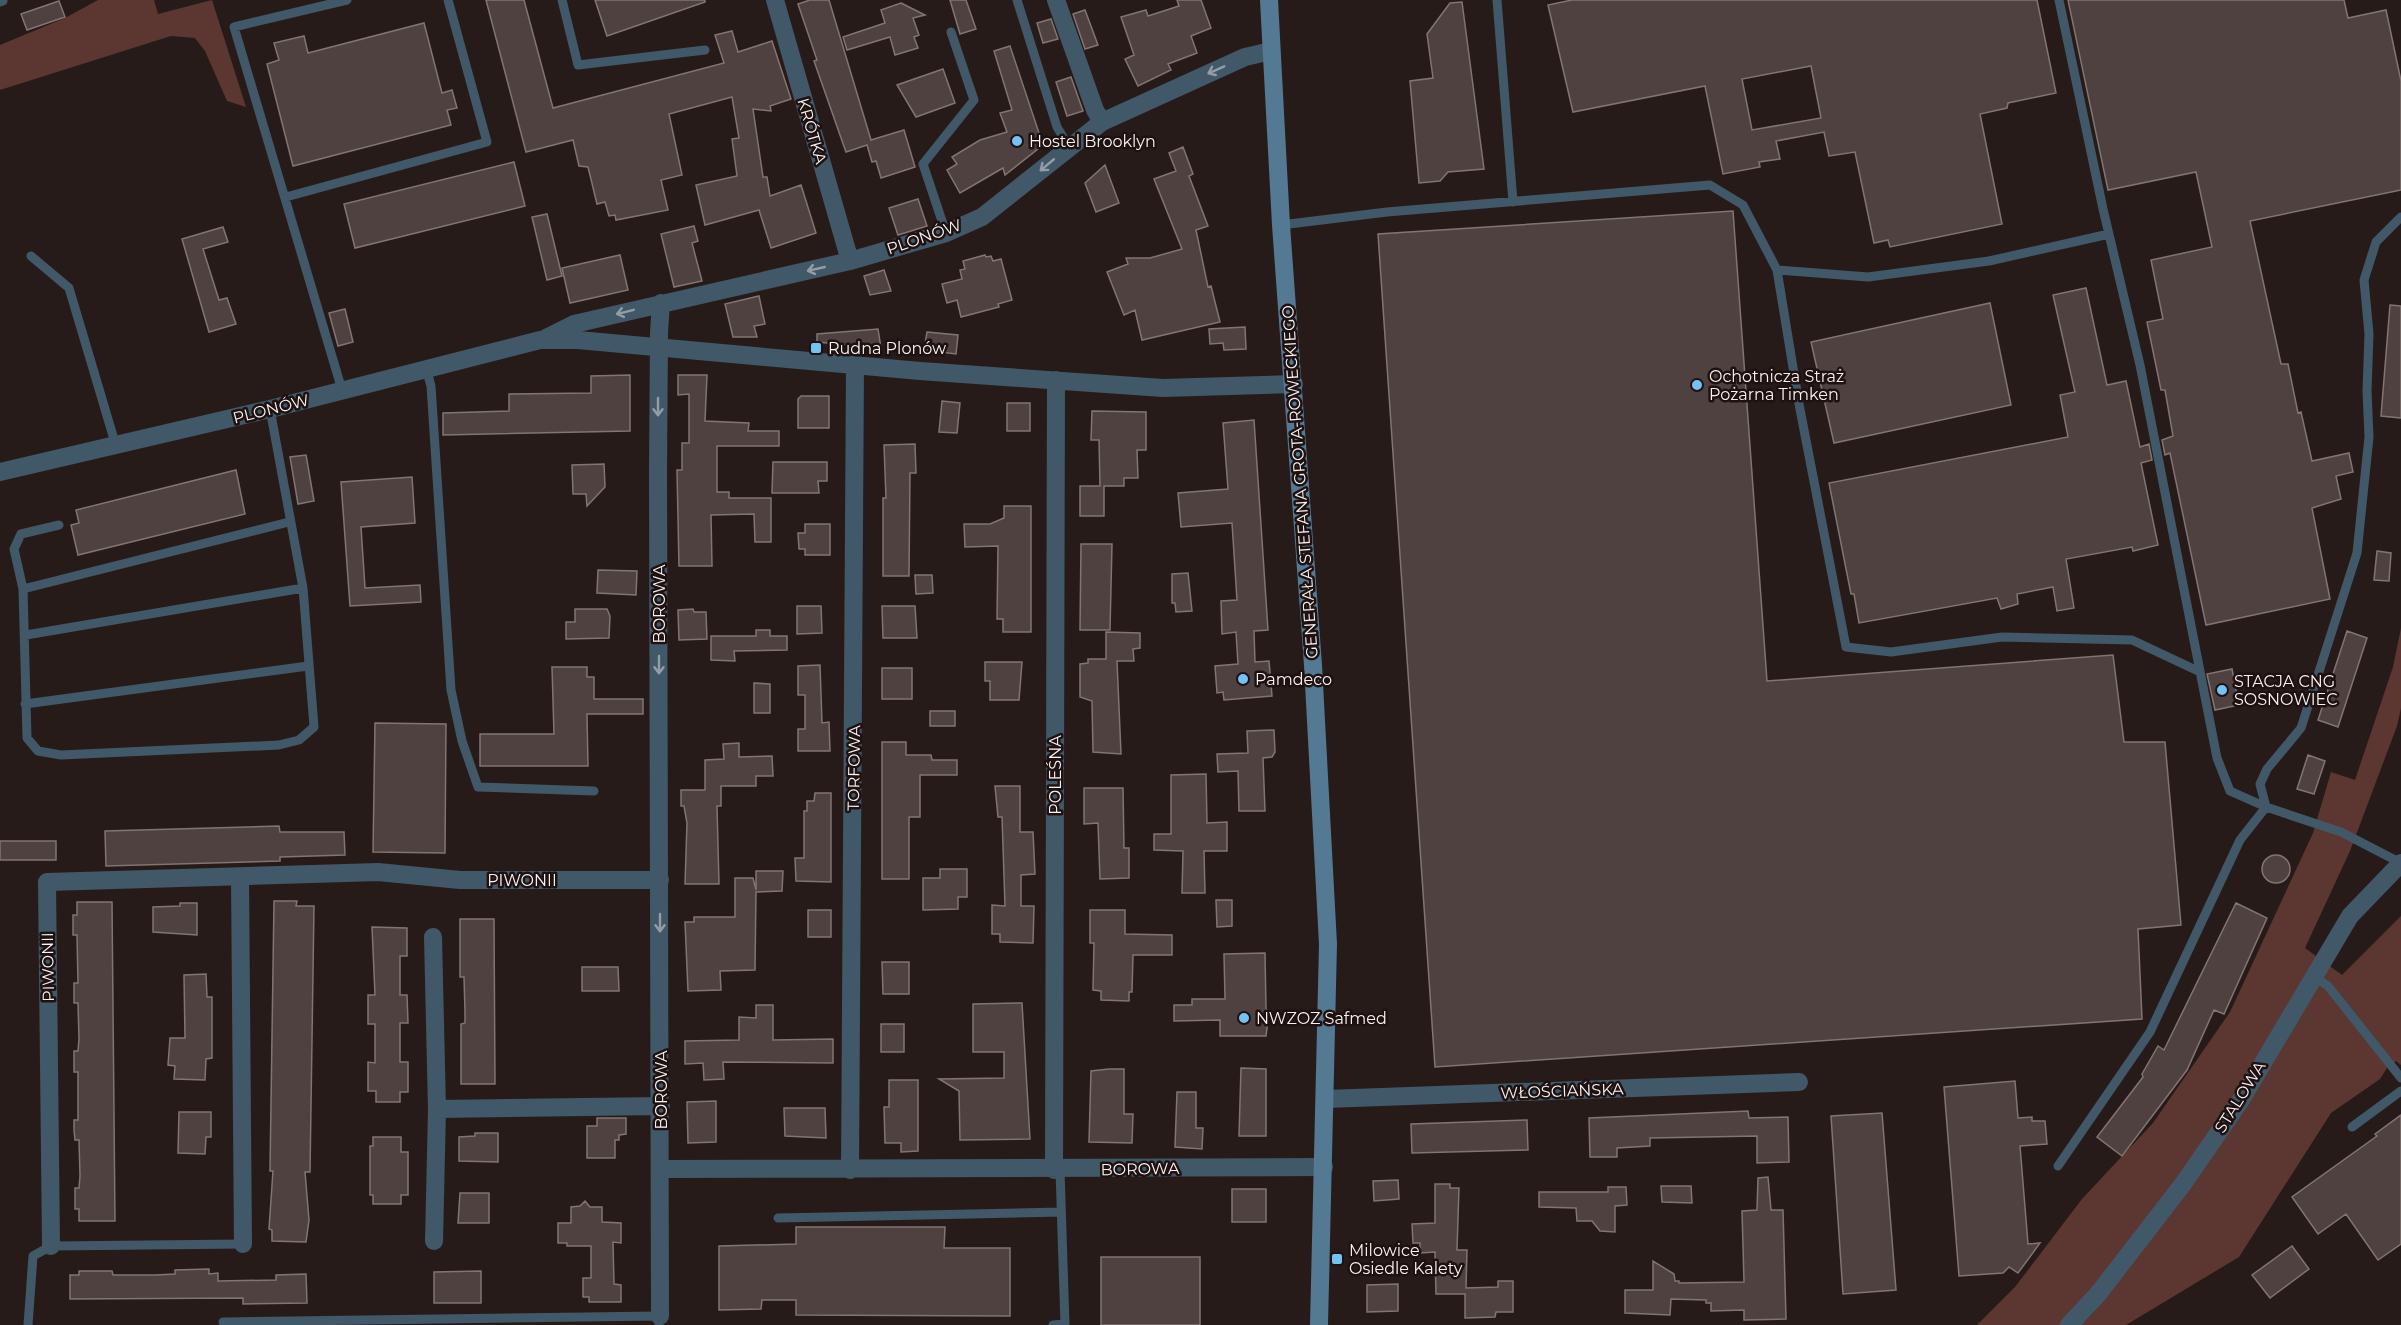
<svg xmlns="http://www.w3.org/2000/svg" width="2401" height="1325" font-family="Montserrat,sans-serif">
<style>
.green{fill:#5c3631}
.building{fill:#4e413f;stroke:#837472;stroke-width:1.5;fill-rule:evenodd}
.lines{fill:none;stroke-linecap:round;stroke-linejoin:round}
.lane{stroke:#415869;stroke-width:9}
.street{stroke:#415869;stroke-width:18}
.secondary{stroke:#537993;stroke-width:18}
.oneway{stroke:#949da6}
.poi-dot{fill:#73c1f5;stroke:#1d1211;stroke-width:2}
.labels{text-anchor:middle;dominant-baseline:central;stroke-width:5;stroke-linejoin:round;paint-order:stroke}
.street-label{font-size:16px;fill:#faf1f0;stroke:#1d1211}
.poi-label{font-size:16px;fill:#faf1f0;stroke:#1d1211;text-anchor:start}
</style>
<rect width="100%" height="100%" fill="#271b1a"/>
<path class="green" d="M98,0H154L158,14L212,0L246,107L227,101L205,51L195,38L171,36L0,90V45L65,18Z
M2401,628V708L2397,726L2350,851L2305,948L2342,975L2401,916V1065L2396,1061L2387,1068L2380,1079L2331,1113L2239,1257L2126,1325H1977L2015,1287L2082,1199L2153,1123L2230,1012L2313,833L2331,772L2355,780L2393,667Z"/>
<path class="building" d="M486,0H524L553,108L724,63L715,35L732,31L738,52L772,41L791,99L770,106L771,111L753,109L763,177H767L770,196L801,185L816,233L771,248L759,210L705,225L696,185L737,176L732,139L739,138L732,97L669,114L682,175L661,180L668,210L616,220L615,215L609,216L605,202L597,204L588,167L579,166L573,140L526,152Z
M595,0H705V2L607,36Z
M810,0H829L871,140L904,130L915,167L881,178L876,161L872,162L867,145L846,152L814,61L817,60L798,4Z
M950,0H966L976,29L960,34Z
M1177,0H1201L1211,28L1191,36L1197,53L1168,64L1171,70L1138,86L1125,59L1134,55L1121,17L1146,10L1148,16L1179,6Z
M1572,0H2037L2056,93L2008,103L2007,108L1980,114L2002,224L1890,247L1888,240L1874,243L1855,152L1829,156L1824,132L1776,141L1780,159L1759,162L1760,167L1723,174L1705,86L1573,112L1548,5ZM1811,66L1821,118L1752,130L1742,79Z
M2068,0H2344L2348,18L2386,10L2401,81V190L2250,221L2281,364H2288L2298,413L2301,412L2312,461L2349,453L2353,472L2336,476L2341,499L2312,508L2330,599L2206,625L2170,453L2165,455L2162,440L2173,436L2165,390H2161L2147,322L2163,319L2151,260L2212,247L2196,172L2108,190Z
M59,1L65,17L27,30L21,14Z
M1462,2L1484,169L1448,172L1440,181L1419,183L1410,81L1433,78L1427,34L1450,3Z
M901,3L925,15L913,18L919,35L914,37L918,48L895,55L890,37L847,50L843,37L885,23L881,10Z
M1085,10L1098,45L1085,49L1073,14Z
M1051,19L1058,39L1043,43L1037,23Z
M424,23L442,93L452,90L457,108L447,110L451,125L293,166L267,64L279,60L274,43L304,36L308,53Z
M1010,46L1043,145L1005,175L1003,168L960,193L947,170L957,164L952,157L980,140L1007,132L1000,113L1012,110L994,51Z
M943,69L955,103L916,117L897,85Z
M1071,77L1083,111L1067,116L1056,82Z
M1183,147L1193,174L1189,176L1208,226L1196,230L1208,287L1211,286L1220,322L1142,340L1135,310L1124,315L1107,272L1128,264L1126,258H1150L1182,249L1154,179L1176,171L1169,153Z
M514,162L525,206L355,248L344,204Z
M1105,165L1119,203L1096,212L1085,183Z
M918,199L927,226L898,235L889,208Z
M1733,211L1767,681L2113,655L2124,742H2165L2181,925L2138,929L2142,1019L1435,1067L1378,234Z
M547,214L562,276L547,280L532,217Z
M694,226L698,241L692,243L702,281L674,287L661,234Z
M223,227L228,242L203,249L219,300L227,298L236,324L209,332L182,239Z
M620,255L628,290L570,303L562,268Z
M985,255L986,257L991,256L993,261L1001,259L1012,300L998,304L999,307L961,317L957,300L947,303L942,284L962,279L960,270L965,269L963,261Z
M884,270L891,291L870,295L864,276Z
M2086,288L2107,385L2126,381L2140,447L2149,444L2152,460L2141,463L2158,545L2133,551L2132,547L2066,559L2074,608L2057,611L2053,587L2017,594L2018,604L2001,609L1997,598L1859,623L1854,594H1851L1829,483L2068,437L2060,395L2075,392L2053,295Z
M759,296L765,324L754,326L757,337H733L725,304Z
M1990,303L2011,405L1834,443L1811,342Z
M2390,305L2401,306V418L2381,416Z
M345,309L353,342L338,346L329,313Z
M1245,327L1246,349L1224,350L1223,343L1210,344L1209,329Z
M878,329L881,348L817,342V334Z
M927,332L958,335L956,354L924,350Z
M630,375V431L443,435V413L509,411V394L591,393V376Z
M678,375H707L705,421L749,423L748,431H779V446H717V492H729V498H771V542H755L754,514L711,515L712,566H679L677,470H682V443H689V394L678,395Z
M801,396H829V428H798V399Z
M942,401L960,403L957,433L939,432Z
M1007,403H1030V431H1007Z
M1092,411L1146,412V450H1137L1138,478H1124V486H1104V516H1080V486H1100L1099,440H1091Z
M1254,420L1268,630L1254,631L1255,662L1269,661L1272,696L1224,700L1223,692L1217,693L1215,666L1238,664L1236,632L1222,634L1221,601L1237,600L1232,523L1181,527L1178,493L1228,489L1223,423Z
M915,444L916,473H910L909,576H883V498H886L884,445Z
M306,455L314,501L298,504L290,457Z
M773,462H827V481H818L819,493H772Z
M604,464L605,487L587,506L586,494H573L572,465Z
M236,470L245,514L78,555L71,525L79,523L76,510Z
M412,477L415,523L361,527L365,588L420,585L421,602L350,606L341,482Z
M1004,506H1031V632H1003V619H997L998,546L965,547L964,524H990L1004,518Z
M805,524H830V555H805V549H799L798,533H805Z
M1081,544H1112L1110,630H1080Z
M2377,551L2391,553L2389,581L2374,580Z
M598,570L637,571L636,595L597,593Z
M1188,573L1192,611L1176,612L1175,603H1172V574Z
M915,575H932L933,593L916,594Z
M797,606H821L822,633L797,634Z
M882,606H915L917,638H883Z
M575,609H607L610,616L609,638L566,639V622H575Z
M693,609L694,612H706L707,639L679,640L678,610Z
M756,630H770V636H787V650L734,651L735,661L711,660V636H756Z
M2347,631L2367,638L2338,727L2318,720Z
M1106,632L1140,633V648L1133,649L1134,661H1117L1121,754L1093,752L1092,701L1080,697V664L1088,663V659H1106Z
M985,662H1022L1019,700H990V681H985Z
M820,665L822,723L829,722L830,751H798V729H805V695H798V666Z
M552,667H587V677H594V699H643V714H587L588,766H480V734H554Z
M882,668H912V699H882Z
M2232,669L2239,705L2215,710L2207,674Z
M754,683L770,684V713H754Z
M930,711H955V726H930Z
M375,723L446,724L445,853L373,852Z
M1274,730L1275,752L1272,757L1263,758L1265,811H1239L1238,771L1218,772L1217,754L1248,753L1247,731Z
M882,742H906V755H931L932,760H957V775H920V817H909V879H882Z
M739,743V757L772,756L773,776H756V786H721V806H717L719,884H685L687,823L684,806H681V790H705V760L724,759L723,744Z
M2308,755L2325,761L2314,794L2297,789Z
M1206,774L1207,823L1227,822V851H1204L1205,893H1182L1183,851L1154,850V834H1171V775Z
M995,786H1020V832H1033L1035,874L1021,875V906H1034L1033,943L1000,942V934H992V905L1005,906L1002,817H998Z
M1084,788H1123L1124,848H1129V878L1100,879L1098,823L1084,824Z
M815,793H831V882L796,881L795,858H804V811H807V801H814Z
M279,826L280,832H344L345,855L280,857V861L106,866L105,831Z
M0,841H56V860H0Z
M2262 869a14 14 0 1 1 28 0a14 14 0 1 1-28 0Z
M940,869H967V897H958V909L923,910V878H940Z
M756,871H783L782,891L756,892L755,970L720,971L721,990L688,991L685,922H694V917H735V878H753L756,890Z
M1216,900H1232V926L1217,927Z
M274,901H297L296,906H314L310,1172H305L309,1220L306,1242L272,1241V1230L269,1229L273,1171H270Z
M77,902H112L115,1221H79V1209H75V1188H79L80,1176L79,1140H75L74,1130V1120H78V1072H74V1051H78L79,1039L78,1003H74V983H78L77,935H73V915H77Z
M180,903H197V935L153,932V907L180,906Z
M2236,903L2267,918L2224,1014L2214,1010L2187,1070L2122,1156L2097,1137L2143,1077L2142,1074L2158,1046L2164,1050Z
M808,910H831V937H808Z
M1090,910H1125V934L1172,935V955H1133L1132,992H1129V1001L1101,1000V991L1093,990L1094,943H1090Z
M460,919H494L495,1084H461V1024L465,1023V1012L464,977H460Z
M372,927L407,928V956H400V995H407L408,1023H400V1062H408V1092H400V1102H376V1091H368V1062L375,1063V1024H368V995H375Z
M1265,953L1266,1009L1269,1012L1266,1036H1220V1020L1174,1021V1005H1192V999H1225L1224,954Z
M882,962H909V994H883Z
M582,967H618L619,991H582Z
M206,974L207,997H212V1058L206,1059L205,1080L174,1079L175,1066L168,1065L170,1038H185L184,975Z
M1022,1003L1030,1139L960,1140L959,1091L939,1079L1004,1078V1052H973V1004Z
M756,1005H773V1040L833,1039V1063L723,1062L724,1079L704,1080L703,1063L685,1064V1041L739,1040V1017L756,1018Z
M881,1024H904V1052H881Z
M1241,1068L1266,1069V1136H1239Z
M1109,1069H1124V1114H1133L1132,1143L1089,1142L1091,1071Z
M889,1080H918V1151L901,1152V1143H885L884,1107H889Z
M2015,1081L2018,1118L2032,1117V1121H2045L2047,1144L2020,1146L2028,1244L2040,1243L2018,1273L2009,1267L2003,1273L1959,1276L1944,1087Z
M1177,1092H1196V1128H1203L1202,1149L1175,1147Z
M716,1101V1142L688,1143L687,1102Z
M784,1108H825L826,1138L785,1136Z
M1748,1111L1749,1118L1788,1117L1789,1162L1757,1163V1136L1650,1138V1146L1617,1148V1157H1590L1589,1118Z
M179,1112H211V1137H206L205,1154L178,1153Z
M1882,1113L1896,1290L1843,1294L1831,1116Z
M2401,1115V1244L2378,1260L2346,1214L2318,1234L2292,1197L2377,1136L2375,1134Z
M597,1118H626V1134L619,1135V1140H615V1158H587V1126H597Z
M1527,1120L1528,1150L1412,1153L1411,1124Z
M475,1133H498V1162L459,1161V1137L475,1136Z
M373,1137H401V1152H408V1195H401V1204H373V1195H370V1146H373Z
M1768,1177L1771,1210H1783L1786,1319L1744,1320V1310L1711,1311V1303H1706V1300L1671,1299L1670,1315L1625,1313V1290H1653V1261L1674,1274L1675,1281H1679V1283L1744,1282L1742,1211L1757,1210L1758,1178Z
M1398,1180L1399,1199L1374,1201L1373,1181Z
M1435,1184H1450V1188H1459L1457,1250H1467L1466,1288L1498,1287V1281H1513V1312H1496L1495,1317L1465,1318V1294H1436L1435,1252L1420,1253V1243H1413L1412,1224L1435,1223Z
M1661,1186H1691L1692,1203L1662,1202Z
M1608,1187H1626L1627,1205L1615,1206V1232L1600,1231L1592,1221H1577L1576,1208L1539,1207V1192H1608Z
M1232,1189H1266V1222H1232Z
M460,1193H489V1223H458Z
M585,1201L590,1207H602V1222L621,1223V1243L613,1242L614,1284L621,1285V1302H589V1297H583V1278H591V1246H567V1243H558V1223H571V1207L580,1206Z
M796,1227H945L944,1248H1010V1316L796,1315V1300H762L761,1309L719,1310V1246L796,1244Z
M2292,1246L2309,1269L2270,1298L2252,1275Z
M1101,1257H1200V1325H1101Z
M209,1269V1274L218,1273V1281L276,1280V1275L306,1274L307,1303L243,1304V1298L70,1299V1275H79V1271H112L113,1275H156L175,1274V1270Z
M481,1271V1303H434V1272Z
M1398,1284V1311L1367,1312V1285Z"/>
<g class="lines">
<path class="lane" d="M562,0L578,65L705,50
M1017,0L1057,127L1069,147
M1497,0L1513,202
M2059,0L2103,209L2140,365L2217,758L2230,791L2266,807L2341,832L2401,863
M0,2L3,1
M286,197L487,142L448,0
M1281,225L1387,212L1710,185L1743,205L1777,270L1799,404L1846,647L1891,652L2002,637L2132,640L2198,671
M946,233L923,164L974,100L951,32
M31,256L69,288L116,446
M1777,270L1868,277L1989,261L2109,234
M426,368L431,386L451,690L462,741L478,787L594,791
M342,390L234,27L347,0
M59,525L21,534L14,549L23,589L27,738L38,751L61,755L279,745L299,740L314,727L303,588L270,409
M23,589L289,522
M26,635L303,588
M25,704L308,666
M2266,807L2260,784L2267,769L2301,728L2357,553L2369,437L2367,391L2369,334L2364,280L2376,242L2401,217
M2313,976L2328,986L2401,1078
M2352,1127L2401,1091
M2058,1166L2150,1032L2240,840L2266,807
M1060,1170L1065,1325
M778,1218L1061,1212
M223,1322L660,1316L659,1325
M28,1325L33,1256L51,1246L243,1244
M1053,1325L1065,1324"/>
<path class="street" d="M775,0L850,261
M1056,0L1095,110L1102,122
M546,338L574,324L850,261L946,233L982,217L1102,122L1245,57L1271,51
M0,472L270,409L540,340H578L920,371L1163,388L1294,384
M240,877L243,1244
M433,937L437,1109L434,1241
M1326,1099L1799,1082
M437,1109L661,1106
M661,1169L1324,1167
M850,1170L855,365
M1054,1170L1056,380
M51,1246L47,882L378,872L460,880H660
M660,1316L658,471L659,332L661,303
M2069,1325L2098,1294L2183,1184L2241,1100L2350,916L2401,863"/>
<path class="secondary" d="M1269,0L1281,225L1313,665L1328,944L1319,1325"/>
</g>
<defs><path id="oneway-shaft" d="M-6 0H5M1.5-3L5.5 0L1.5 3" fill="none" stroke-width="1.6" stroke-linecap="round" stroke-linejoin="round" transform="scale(1.5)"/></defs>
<g class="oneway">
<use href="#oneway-shaft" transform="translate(1216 70) rotate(156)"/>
<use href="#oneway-shaft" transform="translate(1047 165) rotate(140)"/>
<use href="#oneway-shaft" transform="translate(816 269) rotate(167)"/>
<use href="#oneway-shaft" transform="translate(625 312) rotate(166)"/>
<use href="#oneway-shaft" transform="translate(658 407) rotate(90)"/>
<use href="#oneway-shaft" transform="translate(659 665) rotate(90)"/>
<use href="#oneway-shaft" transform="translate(660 923) rotate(90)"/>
</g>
<g class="poi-dot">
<circle cx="1017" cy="141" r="6"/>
<rect x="810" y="342" width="12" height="12" rx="3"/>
<circle cx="1697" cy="385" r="6"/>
<circle cx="1243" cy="679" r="6"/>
<circle cx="2222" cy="690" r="6"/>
<circle cx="1244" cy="1018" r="6"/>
<rect x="1331" y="1253" width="12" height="12" rx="3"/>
</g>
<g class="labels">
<g class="street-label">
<text transform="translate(812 131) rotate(74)">KRÓTKA</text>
<text transform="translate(924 237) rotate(-19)">PLONÓW</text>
<text transform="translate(271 409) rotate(-14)">PLONÓW</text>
<text transform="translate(1300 482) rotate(-94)">GENERAŁA STEFANA GROTA-ROWECKIEGO</text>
<text transform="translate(659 604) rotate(-90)">BOROWA</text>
<text transform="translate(854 768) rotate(-89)">TORFOWA</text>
<text transform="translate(1055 775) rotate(-90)">POLEŚNA</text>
<text x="522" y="880">PIWONII</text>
<text transform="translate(48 967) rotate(-91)">PIWONII</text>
<text transform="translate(661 1090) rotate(-90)">BOROWA</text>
<text transform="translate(1562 1091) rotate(-2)">WŁOŚCIAŃSKA</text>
<text transform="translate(2240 1097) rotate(-58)">STALOWA</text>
<text transform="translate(1140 1169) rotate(-1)">BOROWA</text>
</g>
<g class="poi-label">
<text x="1029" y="141">Hostel Brooklyn</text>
<text x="828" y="348">Rudna Plonów</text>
<text x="1709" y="376">Ochotnicza Straż<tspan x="1709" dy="18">Pożarna Timken</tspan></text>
<text x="1255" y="679">Pamdeco</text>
<text x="2234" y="681">STACJA CNG<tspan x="2234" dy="18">SOSNOWIEC</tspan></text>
<text x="1256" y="1018">NWZOZ Safmed</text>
<text x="1349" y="1250">Milowice<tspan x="1349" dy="18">Osiedle Kalety</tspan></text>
</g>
</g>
</svg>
